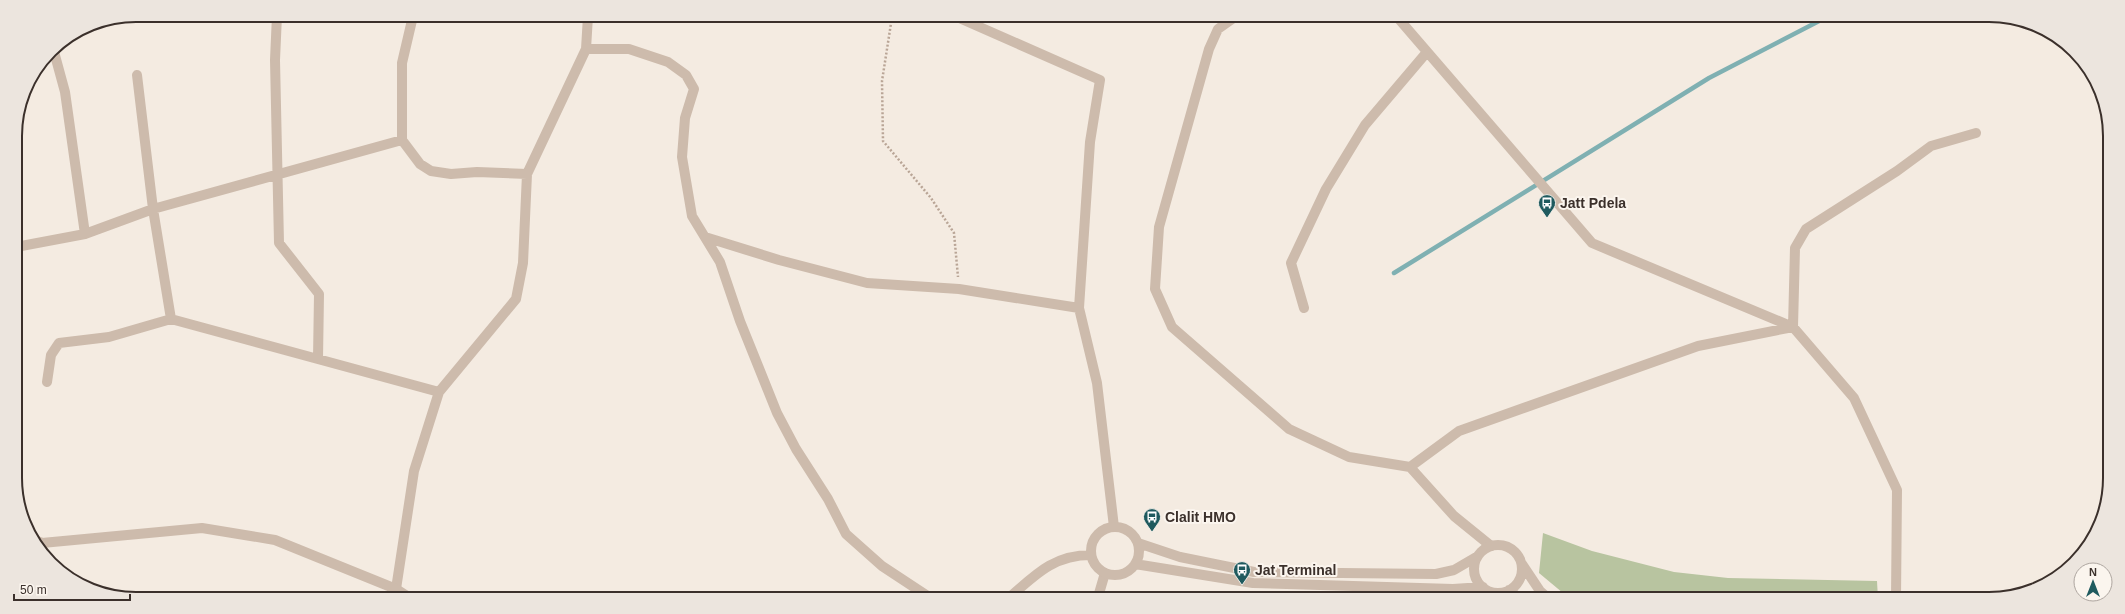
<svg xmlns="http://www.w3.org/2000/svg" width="2125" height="614" font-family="Arial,sans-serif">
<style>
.green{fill:#b8c4a0}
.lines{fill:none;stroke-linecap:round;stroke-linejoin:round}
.stream{stroke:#7fb0b2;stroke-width:4.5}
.path{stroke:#b9a596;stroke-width:2.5;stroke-dasharray:2 2;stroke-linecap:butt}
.minor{stroke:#cdbbac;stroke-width:10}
.tertiary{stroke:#cdbbac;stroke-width:10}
.labels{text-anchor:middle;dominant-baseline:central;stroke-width:4;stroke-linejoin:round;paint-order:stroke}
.poi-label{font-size:14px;font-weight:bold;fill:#3b302b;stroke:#fbf5ee;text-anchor:start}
.rim{fill:none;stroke:#3b302b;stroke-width:2}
</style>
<rect width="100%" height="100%" fill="#f4ebe1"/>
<path class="green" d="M1543,533L1592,551L1674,572L1728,578L1877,581L1878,599L1569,598L1539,573Z"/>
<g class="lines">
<path class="stream" d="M1394,273L1709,78L1823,19"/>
<path class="path" d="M892,17L882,81L883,141L931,198L954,233L958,277"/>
<path class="minor" d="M277,15L275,60L279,243L319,294L318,359
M413,16L402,63V140L420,164L431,171L451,174L477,172L527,174
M957,17L1100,80L1090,142L1079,308L1097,383L1114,527
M1235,17L1218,29L1209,49L1159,227L1155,289L1172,327L1289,429L1349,457L1410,467L1454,516L1491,546
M1398,18L1592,243L1793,327L1854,398L1897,490L1896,599
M53,48L65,92L85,234
M586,49H629L668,62L686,75L694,89L685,118L682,157L692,216L720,262L740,321L777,413L796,449L828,499L846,534L882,566L929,597
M137,75L153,209L171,319L439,392
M705,237L779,260L867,283L959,289L1079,308
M16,247L85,234L153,209L402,140
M1304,308L1291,263L1326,189L1365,125L1427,52
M47,382L51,355L59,343L109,337L171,319
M1410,467L1459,431L1698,346L1793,327L1795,248L1806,229L1897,171L1931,146L1976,133
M37,541L42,543L202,528L275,540L396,589L414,471L439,392L516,299L523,263L527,174L586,49L588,16
M1098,597L1105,573"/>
<path class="tertiary" d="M1091 551a24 24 0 1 1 48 0a24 24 0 1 1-48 0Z
M1138,543L1180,557L1254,572L1436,574L1454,570L1478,556
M1474 569a24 24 0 1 1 48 0a24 24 0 1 1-48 0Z
M1135,564L1253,583L1453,589L1483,587
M1522,564L1540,591L1548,598
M1509,590L1519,598
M390,596L396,589L407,596
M1010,597C1036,574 1054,555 1091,555"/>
</g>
<defs>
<g id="bus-pin" transform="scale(0.9)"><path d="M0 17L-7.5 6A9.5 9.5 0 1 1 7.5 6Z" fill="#1f5a5e" stroke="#fbf5ee"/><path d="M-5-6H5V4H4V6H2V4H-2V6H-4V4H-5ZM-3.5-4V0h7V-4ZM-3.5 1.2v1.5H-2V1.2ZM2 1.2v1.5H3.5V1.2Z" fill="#fff"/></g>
</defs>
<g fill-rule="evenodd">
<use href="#bus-pin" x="1547" y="203"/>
<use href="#bus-pin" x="1152" y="517"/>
<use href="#bus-pin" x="1242" y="570"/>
</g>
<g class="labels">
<g class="poi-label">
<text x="1560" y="203">Jatt Pdela</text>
<text x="1165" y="517">Clalit HMO</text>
<text x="1255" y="570">Jat Terminal</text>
</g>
</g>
<path d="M0 0H2125V614H0ZM136 22H1989A114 114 0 0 1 2103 136V478A114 114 0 0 1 1989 592H136A114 114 0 0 1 22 478V136A114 114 0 0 1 136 22Z" fill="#ece5de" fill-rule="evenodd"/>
<path class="rim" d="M136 22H1989A114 114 0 0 1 2103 136V478A114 114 0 0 1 1989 592H136A114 114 0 0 1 22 478V136A114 114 0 0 1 136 22Z"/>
<g transform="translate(2093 582)"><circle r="19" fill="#fbf5ee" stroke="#aea6a0"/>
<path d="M0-3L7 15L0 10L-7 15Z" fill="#1f5a5e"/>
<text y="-6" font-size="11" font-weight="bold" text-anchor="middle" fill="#3b302b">N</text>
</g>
<path d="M14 594v6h116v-6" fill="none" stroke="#3b302b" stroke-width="2"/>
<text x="20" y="594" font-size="12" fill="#3b302b" stroke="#fbf5ee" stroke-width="3" paint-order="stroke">50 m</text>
</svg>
